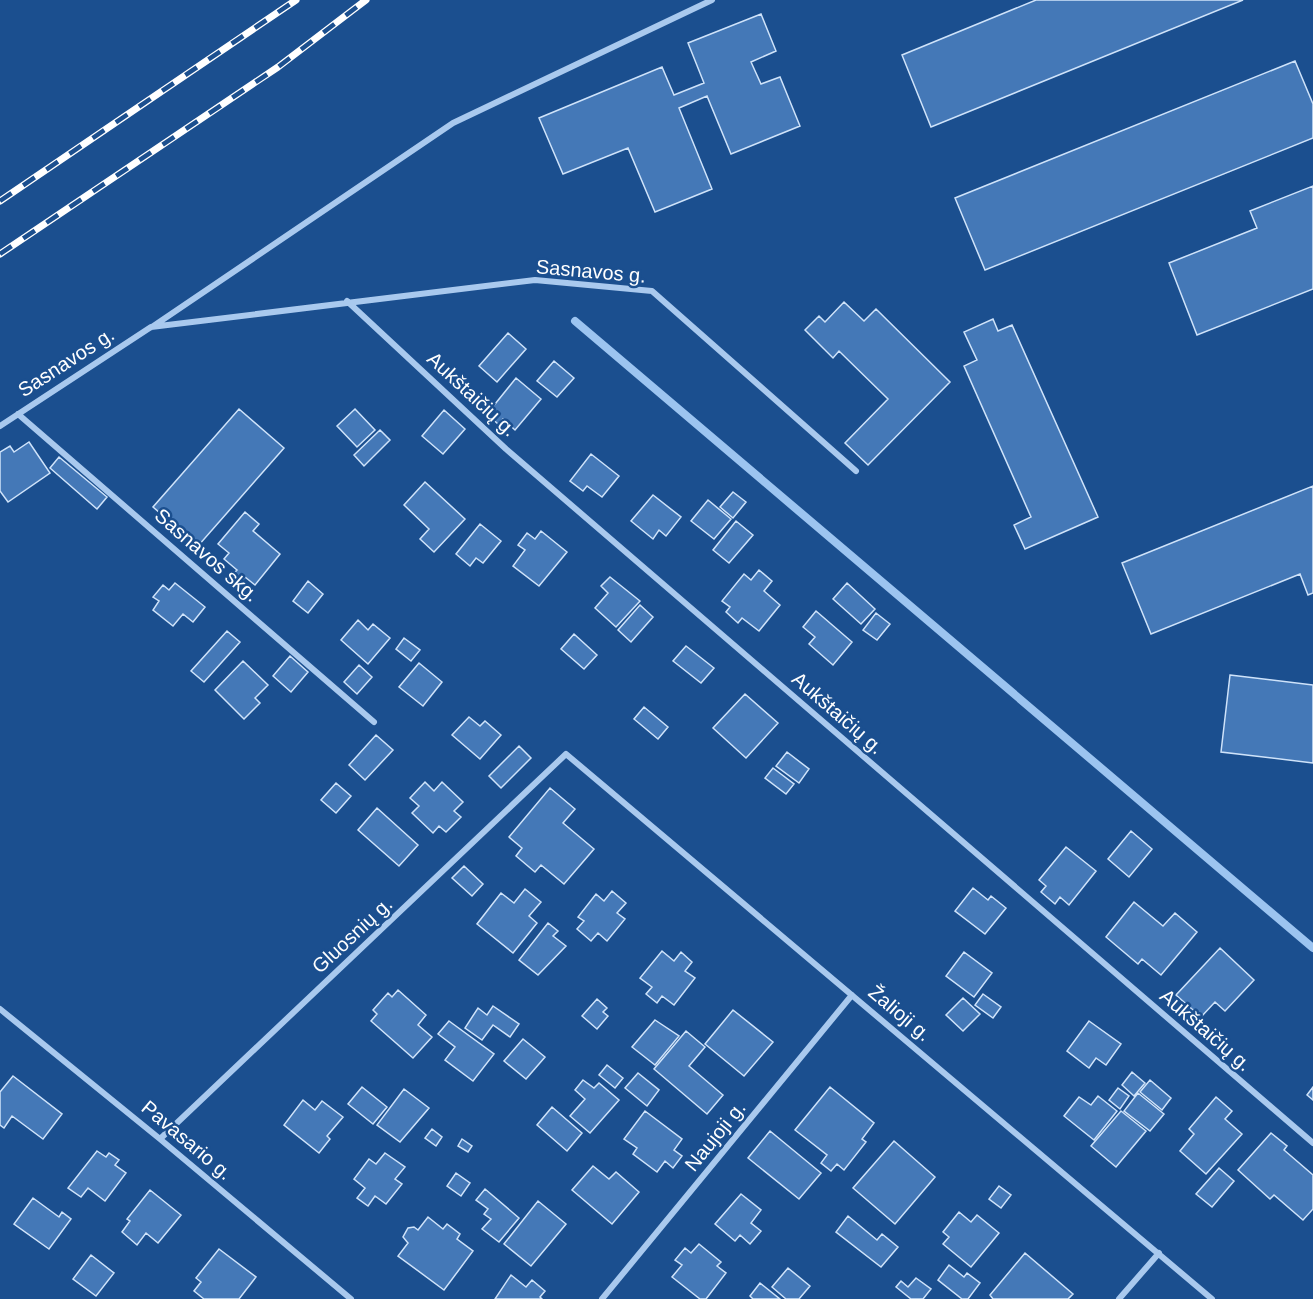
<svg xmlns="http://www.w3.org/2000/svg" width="1313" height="1299" font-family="Helvetica,sans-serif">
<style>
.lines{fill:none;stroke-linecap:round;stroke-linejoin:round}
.stream{stroke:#9cc4f0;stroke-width:8}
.building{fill:#4478b7;stroke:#cfe3fa;stroke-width:1.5}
.minor{stroke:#a9c9ee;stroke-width:6}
.rail-casing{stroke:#fff;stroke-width:7}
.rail{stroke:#1b4f8f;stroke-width:4.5;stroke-dasharray:14;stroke-linecap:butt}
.labels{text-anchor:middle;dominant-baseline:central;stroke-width:5;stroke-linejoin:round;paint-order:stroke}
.street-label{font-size:20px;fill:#fff;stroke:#1b4f8f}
</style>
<rect width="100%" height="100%" fill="#1b4f8f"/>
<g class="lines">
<path class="stream" d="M575,321L1313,948"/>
</g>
<path class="building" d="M1036,0H1243L931,127L902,55Z
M761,14L776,51L751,62L761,84L780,77L800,126L731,154L707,96L679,108L712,189L655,212L628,148L563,174L539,118L662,67L674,95L704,83L688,43Z
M1295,61L1313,104V138L985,270L955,198Z
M1313,186V289L1197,335L1169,263L1257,228L1250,211Z
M844,302L864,321L876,309L950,382L868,465L845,443L888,399L839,351L833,358L805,330L819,316L825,322Z
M993,319L998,331L1012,325L1098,517L1025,549L1014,525L1031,517L964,366L977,360L964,332Z
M508,333L526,349L497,382L479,366Z
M554,361L574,378L557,397L537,381Z
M516,378L541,399L515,430L503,419L498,424L487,414Z
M239,409L284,448L198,546L153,507Z
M355,409L375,430L357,447L337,426Z
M444,410L465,429L443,454L422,436Z
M380,430L390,440L364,466L354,455Z
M29,442L50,473L8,502L0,491V452L10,446L14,452Z
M591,454L619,476L602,497L587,486L583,491L570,481Z
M59,457L107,497L97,509L50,468Z
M425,482L465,519L434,552L420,539L429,529L404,505Z
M1313,486V593L1308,595L1300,574L1151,634L1122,563Z
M733,492L746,502L733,518L720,507Z
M653,495L681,517L666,536L659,530L653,539L631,521Z
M708,500L731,519L714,539L691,521Z
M245,512L259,524L253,531L280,554L255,585L245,577L238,586L229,578L237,570L224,559L229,553L218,544Z
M736,521L753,535L729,563L713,550Z
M480,524L501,541L483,563L476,558L470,566L456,554Z
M541,531L567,552L539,586L513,566L525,550L518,545L527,533L535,539Z
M759,570L772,581L764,591L780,605L759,631L742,618L738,623L726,612L730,607L722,601L744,574L751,580Z
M610,577L640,601L616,627L595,608L608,593L601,586Z
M308,581L323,594L308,613L293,601Z
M175,583L205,607L193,622L183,614L173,626L153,610L159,601L153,597L163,585L169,590Z
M847,583L875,609L861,624L833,599Z
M640,605L653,617L631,642L618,630Z
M816,611L852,642L833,665L809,644L815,637L803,627Z
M876,613L890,624L877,640L863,630Z
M358,620L368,630L373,624L390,638L368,664L341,640Z
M227,631L240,642L204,682L191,671Z
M574,634L597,655L584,669L561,649Z
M404,638L420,650L411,661L396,649Z
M686,646L714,668L701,683L673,661Z
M290,656L308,672L291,692L273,676Z
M243,661L268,685L255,698L260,703L244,719L215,690Z
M419,663L442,682L423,706L399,687Z
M359,665L372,677L357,694L344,682Z
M1230,675L1313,685V763L1221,752Z
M745,694L778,723L746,758L713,728Z
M644,707L668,727L658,739L634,719Z
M469,717L480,726L485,721L501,735L480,759L452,735Z
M376,735L393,750L365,780L349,765Z
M519,746L531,758L501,788L489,776Z
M787,752L809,769L799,783L776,766Z
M773,768L794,784L786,794L765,778Z
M425,782L434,791L442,782L463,802L454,811L461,817L446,832L439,826L433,833L412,813L419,806L410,798Z
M336,783L351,796L336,813L321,800Z
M550,788L575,809L563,823L594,849L564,884L541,865L535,872L516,856L522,848L509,837Z
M377,808L418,845L399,866L358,830Z
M1131,831L1152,849L1129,877L1108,859Z
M1066,847L1096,871L1069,905L1060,897L1055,904L1041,892L1046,886L1039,880Z
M464,866L483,884L472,896L452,878Z
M973,888L988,900L991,896L1006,908L985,934L955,911Z
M525,889L541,902L529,916L537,923L513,953L477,924L501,893L514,903Z
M612,891L626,903L617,913L625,919L607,941L598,933L591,941L577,929L584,921L578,917L596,894L604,901Z
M1134,902L1163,926L1175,913L1197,932L1161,975L1142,959L1138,964L1106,937Z
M548,923L558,931L553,936L566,946L538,975L519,960Z
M1220,948L1254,980L1225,1011L1215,1002L1201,1017L1176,995Z
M662,951L674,961L681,952L692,962L685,971L695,978L674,1005L662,996L657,1003L646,994L652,987L640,978Z
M964,952L992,973L974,997L946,976Z
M398,990L426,1015L418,1025L432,1037L413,1058L371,1021L377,1014L373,1010L388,993L392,997Z
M983,994L1001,1007L993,1018L975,1005Z
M963,998L980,1014L963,1031L946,1015Z
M597,999L607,1008L603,1012L608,1016L597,1029L582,1016Z
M493,1006L519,1024L510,1037L493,1025L482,1040L465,1028L478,1008L487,1015Z
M733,1010L773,1042L744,1076L705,1044Z
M655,1020L679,1036L655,1065L632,1047Z
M449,1021L494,1054L473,1081L445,1060L455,1047L438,1034Z
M1089,1021L1121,1044L1106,1065L1096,1058L1089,1068L1067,1051Z
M686,1031L705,1047L689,1066L723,1095L707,1114L654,1069Z
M523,1039L545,1057L526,1079L504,1061Z
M607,1065L623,1078L615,1088L599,1075Z
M1132,1072L1145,1083L1134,1096L1122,1085Z
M638,1073L659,1090L647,1106L625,1088Z
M13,1076L62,1114L43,1139L12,1116L4,1128L0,1125V1092Z
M583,1080L594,1088L599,1083L619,1100L590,1133L570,1116L585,1099L575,1090Z
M1150,1080L1171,1098L1162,1110L1140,1092Z
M362,1087L387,1107L373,1124L348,1104Z
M830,1087L874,1123L862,1139L866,1142L844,1170L837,1164L831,1171L821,1163L827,1155L795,1130Z
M1313,1087V1100L1307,1095Z
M1118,1088L1129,1096L1120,1109L1109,1100Z
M404,1089L429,1108L400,1142L377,1125Z
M1138,1093L1164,1114L1150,1131L1124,1111Z
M1098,1096L1117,1111L1094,1140L1064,1116L1079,1097L1091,1105Z
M1216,1097L1232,1111L1225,1119L1242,1134L1206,1174L1180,1151L1194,1134L1189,1129Z
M303,1100L315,1110L322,1101L343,1117L327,1136L330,1139L319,1153L284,1125Z
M552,1107L582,1133L567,1151L537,1125Z
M645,1111L682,1139L674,1150L682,1156L673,1168L665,1161L657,1172L633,1154L637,1148L624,1139Z
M1121,1111L1146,1131L1116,1167L1091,1146Z
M432,1129L442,1137L436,1146L425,1138Z
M770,1131L821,1173L799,1199L748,1158Z
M1271,1133L1287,1146L1284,1150L1313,1175V1209L1303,1220L1274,1195L1270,1199L1238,1170Z
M462,1139L472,1146L468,1152L458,1146Z
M894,1141L935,1177L895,1224L853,1188Z
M97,1151L106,1157L109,1153L119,1160L115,1165L126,1173L105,1201L88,1188L81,1197L68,1188Z
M385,1153L405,1167L395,1179L402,1184L386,1204L375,1196L368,1206L357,1198L365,1188L354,1179L369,1159L376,1164Z
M593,1166L609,1179L616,1172L639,1192L612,1224L572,1190Z
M1219,1168L1234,1181L1212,1207L1196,1194Z
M456,1173L470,1183L461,1196L447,1186Z
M999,1186L1011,1195L1001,1208L989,1199Z
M485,1189L519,1218L499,1242L482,1229L491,1219L484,1214L488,1209L476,1200Z
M150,1190L181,1215L158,1243L146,1233L137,1245L122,1232L130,1221L127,1219Z
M741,1194L761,1210L751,1223L761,1231L750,1244L740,1235L735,1241L715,1224Z
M33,1198L59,1217L62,1212L71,1219L49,1249L14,1224Z
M538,1201L566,1224L531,1266L504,1244Z
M959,1212L971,1222L977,1215L999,1233L971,1267L943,1244L949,1237L943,1232Z
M848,1216L877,1240L882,1234L898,1247L881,1267L836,1232Z
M428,1217L443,1229L447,1224L460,1234L457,1239L473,1251L444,1290L398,1256L408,1243L403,1237L408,1228L414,1227L418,1230Z
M699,1244L721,1262L717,1266L726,1273L706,1299H700L672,1277L682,1265L675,1260L685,1248L691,1253Z
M219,1249L256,1277L239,1299H204L194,1291L201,1282L196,1278Z
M1025,1253L1073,1294L1068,1299H993L990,1295Z
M91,1255L114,1273L96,1296L73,1279Z
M949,1265L964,1277L967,1273L980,1283L968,1299H962L938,1280Z
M788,1268L810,1286L799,1299H786L772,1287Z
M511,1275L526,1287L532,1280L545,1291L540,1297L542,1299H495Z
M916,1278L931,1289L923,1299H911L896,1287L901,1281L908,1287Z
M760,1283L780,1299H753L750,1296Z"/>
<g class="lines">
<path class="minor" d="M347,301L506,449L1313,1143
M152,327L453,123L712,0
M18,414L374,722
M0,426L151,327L535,280L652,291L856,471
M0,1009L160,1139L351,1299
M160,1139L566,754L1212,1299
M602,1299L852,995
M1119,1299L1159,1253"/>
<g class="rail-casing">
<path id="rail" d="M0,201L296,0
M0,254L278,67L366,0"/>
</g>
<use href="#rail" class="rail"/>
</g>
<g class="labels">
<g class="street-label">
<text transform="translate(591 271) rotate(5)">Sasnavos g.</text>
<text transform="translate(66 362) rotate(-33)">Sasnavos g.</text>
<text transform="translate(472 394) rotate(43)">Aukštaičių g.</text>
<text transform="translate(207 555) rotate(41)">Sasnavos skg.</text>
<text transform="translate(838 713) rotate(41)">Aukštaičių g.</text>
<text transform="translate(352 935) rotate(-43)">Gluosnių g.</text>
<text transform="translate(900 1013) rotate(40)">Žalioji g.</text>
<text transform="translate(1206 1030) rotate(41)">Aukštaičių g.</text>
<text transform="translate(715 1136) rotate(-51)">Naujoji g.</text>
<text transform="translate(187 1140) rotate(40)">Pavasario g.</text>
</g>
</g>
</svg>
